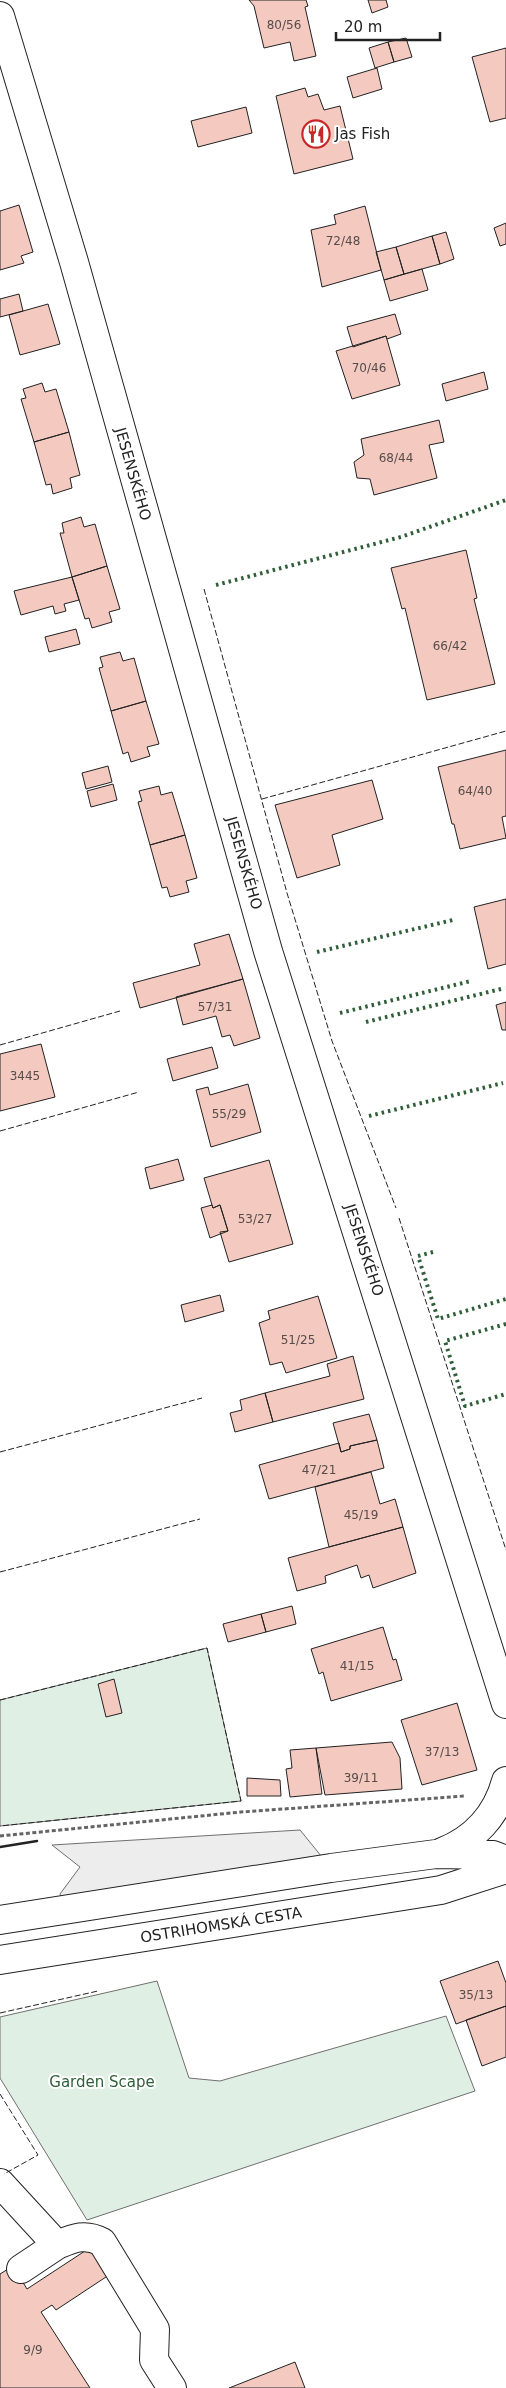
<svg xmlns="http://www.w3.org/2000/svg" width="506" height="2388" font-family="'DejaVu Sans',sans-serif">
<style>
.green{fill:#e0efe3;stroke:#6f6f6f}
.parking{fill:#ededed;stroke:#6f6f6f}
.building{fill:#f3c9c0;stroke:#222}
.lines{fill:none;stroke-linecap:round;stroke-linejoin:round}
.minor-casing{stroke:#222;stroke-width:30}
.major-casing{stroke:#222;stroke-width:30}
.path{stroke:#646464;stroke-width:3;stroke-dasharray:4 2.5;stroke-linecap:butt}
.minor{stroke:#fff;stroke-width:28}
.major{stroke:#fff;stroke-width:28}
.hedge{stroke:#2f5e38;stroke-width:4;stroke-dasharray:2.5 4;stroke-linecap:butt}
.fence{stroke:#222;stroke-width:1;stroke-dasharray:6 2.5;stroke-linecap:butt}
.wall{stroke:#222;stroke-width:2.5}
.labels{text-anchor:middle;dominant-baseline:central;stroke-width:4;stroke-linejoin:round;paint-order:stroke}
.number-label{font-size:12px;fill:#564c4a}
.poi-label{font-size:15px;fill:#222;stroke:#fff;text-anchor:start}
.street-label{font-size:15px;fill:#222;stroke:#fff}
.park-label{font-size:15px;fill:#2f5e38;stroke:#fff}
</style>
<rect width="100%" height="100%" fill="#fff"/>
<path class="green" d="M207,1648L241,1801L0,1826V1700Z
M157,1981L189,2078L220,2081L446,2016L475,2091L87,2220L0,2078V2017Z"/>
<path class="parking" d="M300,1830L331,1868L66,1910L60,1894L80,1867L52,1845Z"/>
<path class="building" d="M249,0H306L308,6L305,7L316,56L294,61L290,42L264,48L254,6Z
M368,0H386L388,7L372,13Z
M406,38L412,57L394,62L388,42Z
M388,42L394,62L375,68L369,48Z
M506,48V118L490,122L472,57Z
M377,68L382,89L353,98L347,77Z
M305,88L308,97L318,94L324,110L340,106L353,159L294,174L276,96Z
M246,107L252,133L198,147L191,121Z
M19,205L33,252L21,256L24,263L0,270V211Z
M365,206L381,270L322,287L311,230L336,224L334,215Z
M506,223V244L500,246L494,228Z
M446,232L454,259L440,264L432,236Z
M432,236L440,264L404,274L396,247Z
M396,247L404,274L384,280L376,252Z
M422,269L428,290L390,301L384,280Z
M19,294L23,311L0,317V299Z
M48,304L60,344L20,355L9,315Z
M395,314L401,334L387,339L386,336L353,347L347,327Z
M386,336L400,385L352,399L336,351Z
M484,372L488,389L446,401L442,384Z
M42,383L45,392L56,389L69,432L34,442L21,399L26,398L23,389Z
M439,420L444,442L429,445L437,478L374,495L370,479L357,478L354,462L364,455L361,439Z
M69,432L80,475L70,478L72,488L53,494L51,484L46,485L34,442Z
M81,517L84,527L95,524L107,566L72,577L60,533H64L62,523Z
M466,550L477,598L474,599L495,684L427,700L405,608L402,609L391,568Z
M107,566L120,609L109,612L112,622L92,628L89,618L85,619L72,577Z
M72,577L79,600L64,604L66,611L55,614L53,606L21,615L14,591Z
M76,629L80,644L49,652L45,637Z
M120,652L123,661L134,658L146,701L111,711L99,668L103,667L100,657Z
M146,701L159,744L147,747L150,756L131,762L128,752L123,754L111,711Z
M506,750V816L502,817L506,838L460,849L454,824H452L438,767Z
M108,766L112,782L86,789L82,773Z
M372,780L383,819L332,835L340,865L297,878L275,805Z
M113,784L117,800L91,807L87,791Z
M159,786L161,795L172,792L185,835L150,845L138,802L142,801L139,791Z
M185,835L197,878L186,881L189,892L170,897L167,887L162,888L150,845Z
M506,899V964L488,969L474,907Z
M229,934L243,979L140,1008L133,983L200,965L194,944Z
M243,979L260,1038L234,1046L230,1035L222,1037L216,1016L183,1025L176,997Z
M506,1002V1030H502L496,1005Z
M41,1044L55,1097L0,1111V1054Z
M212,1047L218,1068L173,1081L167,1059Z
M248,1084L261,1132L211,1147L196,1090L208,1087L210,1095Z
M178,1159L184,1180L150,1189L145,1168Z
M269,1160L293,1244L229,1262L220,1232L228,1231L220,1205L213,1208L212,1205L204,1178Z
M212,1205L213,1208L220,1205L228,1231L210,1238L201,1208Z
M220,1295L224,1311L185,1322L181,1305Z
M318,1296L337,1358L286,1373L282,1362L270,1365L259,1323L270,1319L268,1311Z
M353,1356L364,1399L273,1422L265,1393L330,1376L327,1364Z
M265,1393L273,1422L235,1432L230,1413L242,1410L240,1400Z
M369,1414L377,1440L350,1446V1449L341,1452L333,1423Z
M377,1440L384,1468L269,1499L259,1465L339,1443L341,1452L350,1449V1446Z
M371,1472L380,1504L395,1499L403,1527L329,1547L315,1487Z
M403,1527L416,1573L373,1588L369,1575L361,1578L357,1565L325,1576L326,1583L297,1591L288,1558Z
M292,1606L296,1624L266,1632L261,1614Z
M261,1614L266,1632L228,1642L223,1624Z
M383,1627L393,1660L396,1659L402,1680L331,1701L323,1672L319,1674L311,1649Z
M114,1679L122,1713L106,1717L98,1684Z
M457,1703L477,1770L422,1785L401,1720Z
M392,1742L400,1758L402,1789L325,1795L316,1748Z
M316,1748L322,1794L290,1797L286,1769L292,1768L290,1750Z
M247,1778L280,1780L281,1796H247Z
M498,1961L506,1983V2006L456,2024L440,1981Z
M506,2006V2057L482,2066L466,2020Z
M91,2247L109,2275L56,2310L52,2305L41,2312L90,2388H0V2274L13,2266L27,2289Z
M295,2362L305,2388H229Z"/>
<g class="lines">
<g class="minor-casing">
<path id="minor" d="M0,2183L57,2245C74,2238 85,2233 102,2242L155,2329L154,2360L172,2388
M21,2269L57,2245"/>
</g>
<g class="major-casing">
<path id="major" d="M0,16L74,262L268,951L506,1704
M442,1852C474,1840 497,1815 506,1781
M0,1920L331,1868L436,1854L493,1855L506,1860
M0,1960L441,1890L506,1869"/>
</g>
<path class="path" d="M0,1836L241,1812L465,1796"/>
<use href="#minor" class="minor"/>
<use href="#major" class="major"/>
<path class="hedge" d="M216,585L401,537L506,500
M317,952L453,920
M340,1013L471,981
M366,1022L505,988
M369,1116L503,1083
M433,1252L418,1256L438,1319L506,1299
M506,1324L445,1341L465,1406L506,1394"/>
<path class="fence" d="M204,589L287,893L332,1041L396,1208
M262,799L506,731
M0,1045L120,1011
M0,1131L139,1092
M399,1218L506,1550
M0,1452L202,1398
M0,1572L200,1519
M0,1700L207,1648L241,1801L0,1826
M0,2013L98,1991
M0,2094L38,2155L4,2174"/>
<path class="wall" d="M0,1847L37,1841"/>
</g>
<defs>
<g id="restaurant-ring" transform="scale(1.4375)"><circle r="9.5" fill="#fff" stroke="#c62828" stroke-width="1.5"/><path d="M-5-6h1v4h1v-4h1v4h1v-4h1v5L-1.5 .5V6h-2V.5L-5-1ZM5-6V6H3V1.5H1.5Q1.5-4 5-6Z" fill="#c62828"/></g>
</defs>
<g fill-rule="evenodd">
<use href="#restaurant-ring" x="316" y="134"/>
</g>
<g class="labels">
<g class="number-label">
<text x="284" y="25">80/56</text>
<text x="343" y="241">72/48</text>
<text x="369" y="368">70/46</text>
<text x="396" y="458">68/44</text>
<text x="450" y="646">66/42</text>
<text x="475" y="791">64/40</text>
<text x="215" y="1007">57/31</text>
<text x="25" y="1076">3445</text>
<text x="229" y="1114">55/29</text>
<text x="255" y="1219">53/27</text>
<text x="298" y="1340">51/25</text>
<text x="319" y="1470">47/21</text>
<text x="361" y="1515">45/19</text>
<text x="357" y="1666">41/15</text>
<text x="442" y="1752">37/13</text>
<text x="361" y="1778">39/11</text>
<text x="476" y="1995">35/13</text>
<text x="33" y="2350">9/9</text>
</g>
<g class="poi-label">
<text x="335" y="134">Jas Fish</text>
</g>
<g class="street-label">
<text transform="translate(133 474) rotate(74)">JESENSKÉHO</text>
<text transform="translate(244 863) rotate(74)">JESENSKÉHO</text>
<text transform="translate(364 1250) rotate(72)">JESENSKÉHO</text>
<text transform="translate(221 1925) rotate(-9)">OSTRIHOMSKÁ CESTA</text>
</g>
<g class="park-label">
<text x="102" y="2082">Garden Scape</text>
</g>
</g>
<path d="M336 32v8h104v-8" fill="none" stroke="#222222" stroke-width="2.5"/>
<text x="344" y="32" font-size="15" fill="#222222" stroke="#ffffff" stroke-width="4" paint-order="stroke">20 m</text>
</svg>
